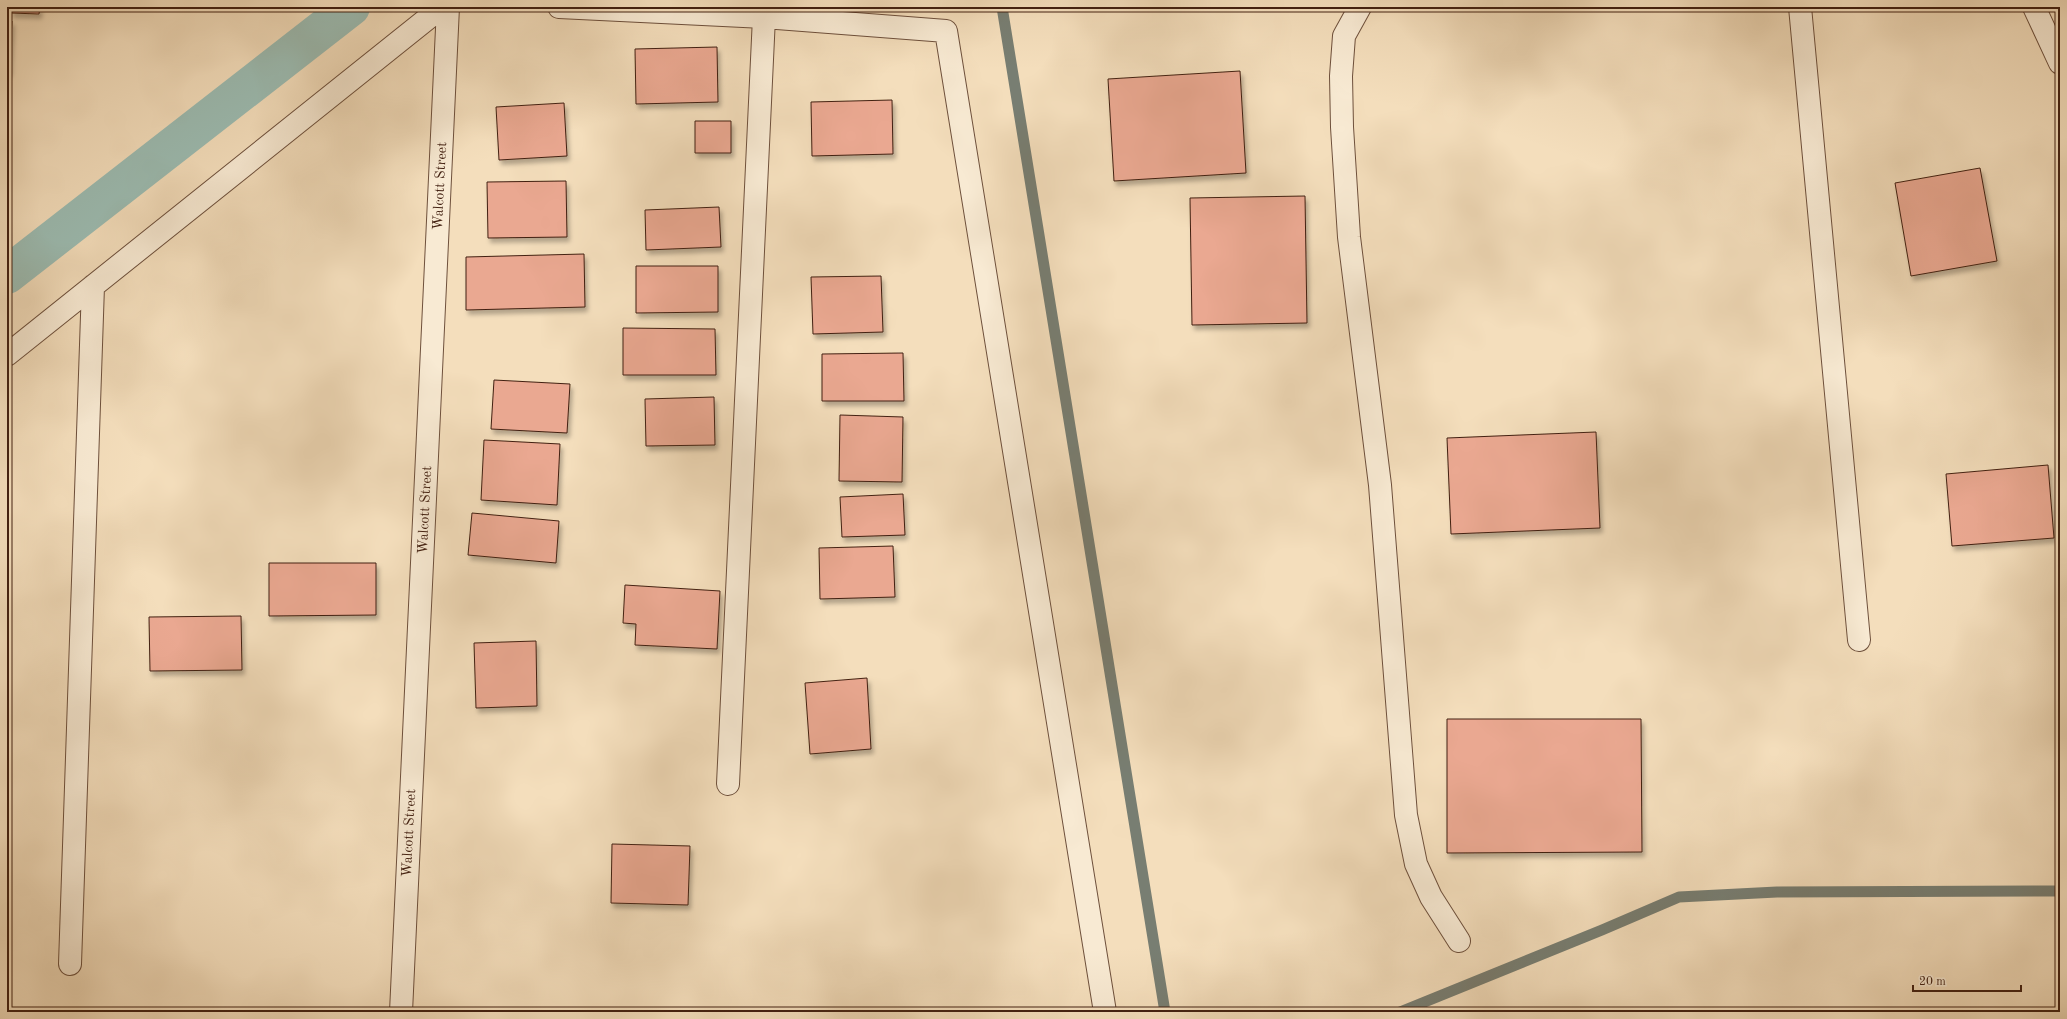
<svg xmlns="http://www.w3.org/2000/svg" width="2067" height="1019" font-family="'Old Standard TT',serif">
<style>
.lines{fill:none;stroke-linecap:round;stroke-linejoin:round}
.stream{stroke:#787e72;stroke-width:11}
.canal{stroke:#9cbcb2;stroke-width:38}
.building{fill:#eaa891;stroke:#422011;filter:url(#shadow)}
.street-casing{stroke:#6e503c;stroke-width:24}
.street{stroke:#f8ead3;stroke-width:22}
.labels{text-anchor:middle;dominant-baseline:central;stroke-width:3;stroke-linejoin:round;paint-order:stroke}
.street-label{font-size:14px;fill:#422011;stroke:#f8ead3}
</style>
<defs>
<filter id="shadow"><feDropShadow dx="2.5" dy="4.5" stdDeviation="2" flood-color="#0004"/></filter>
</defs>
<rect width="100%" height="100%" fill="#f4debc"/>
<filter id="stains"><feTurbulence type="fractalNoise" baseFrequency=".005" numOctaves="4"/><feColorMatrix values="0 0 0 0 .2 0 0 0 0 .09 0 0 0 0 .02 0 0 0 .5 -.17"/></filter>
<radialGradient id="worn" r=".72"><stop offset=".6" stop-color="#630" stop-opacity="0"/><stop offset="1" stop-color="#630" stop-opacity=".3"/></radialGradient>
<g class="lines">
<path class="stream" d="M1002,7L1165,1012
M1400,1012L1602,930L1679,897L1777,892L2060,891"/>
<path class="canal" d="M7,275L351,7"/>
</g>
<path class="building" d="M11,7H40L39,14L11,13Z
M7,21H12L9,72H7Z
M717,47L718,102L636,104L635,49Z
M1240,71L1246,173L1114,181L1108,79Z
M892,100L893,154L812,156L811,102Z
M564,103L567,156L499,160L496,107Z
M695,121H731V153H695Z
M1980,168L1997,261L1911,276L1895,183Z
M566,181L567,237L488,238L487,182Z
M1305,196L1307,323L1192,325L1190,198Z
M719,207L721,247L646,250L645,210Z
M584,254L585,307L466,310V257Z
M636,266H718V312L636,313Z
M881,276L883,332L813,334L811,277Z
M623,328L715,329L716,375H623Z
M903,353L904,401H822V354Z
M494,380L570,384L567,433L491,429Z
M714,397L715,445L646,446L645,399Z
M840,415L903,417L902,482L839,481Z
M1596,432L1600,528L1451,534L1447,438Z
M484,440L560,444L557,505L481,500Z
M2048,465L2054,538L1952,546L1946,474Z
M903,494L905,535L842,537L840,497Z
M472,513L559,521L556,563L468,555Z
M893,546L895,597L820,599L819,548Z
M269,563H376V615L269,616Z
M625,585L720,591L717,649L635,645L636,624L623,623Z
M241,616L242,670L150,671L149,617Z
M536,641L537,706L476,708L474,643Z
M867,678L871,749L810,754L805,683Z
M1447,719H1641L1642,852L1447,853Z
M612,844L690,846L688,905L611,903Z"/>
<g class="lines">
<g class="street-casing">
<path id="street" d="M559,7L764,17L946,31L1105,1012
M1360,7L1344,36L1341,76L1342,127L1349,237L1380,485L1406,815L1416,864L1431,897L1459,941
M1800,7L1859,640
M2034,7L2060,63
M7,355L442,7
M728,784L764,17
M70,964L93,286
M401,1012L448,7"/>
</g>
<use href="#street" class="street"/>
</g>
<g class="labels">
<g class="street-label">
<text transform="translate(440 186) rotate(-87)">Walcott Street</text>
<text transform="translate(425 510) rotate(-87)">Walcott Street</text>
<text transform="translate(409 833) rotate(-87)">Walcott Street</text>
</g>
</g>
<rect width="2067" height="1019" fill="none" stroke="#f4debc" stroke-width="24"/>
<rect x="8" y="8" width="2051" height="1003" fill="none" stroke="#422011" stroke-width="2"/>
<rect x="12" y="12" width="2043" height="995" fill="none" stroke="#422011"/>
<path d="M1913 985v6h108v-6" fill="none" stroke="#422011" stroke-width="2"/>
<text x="1919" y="985" font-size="12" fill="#422011" stroke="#f8ead3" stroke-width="3" paint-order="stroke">20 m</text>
<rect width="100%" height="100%" filter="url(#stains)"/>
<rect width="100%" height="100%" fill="url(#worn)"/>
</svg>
